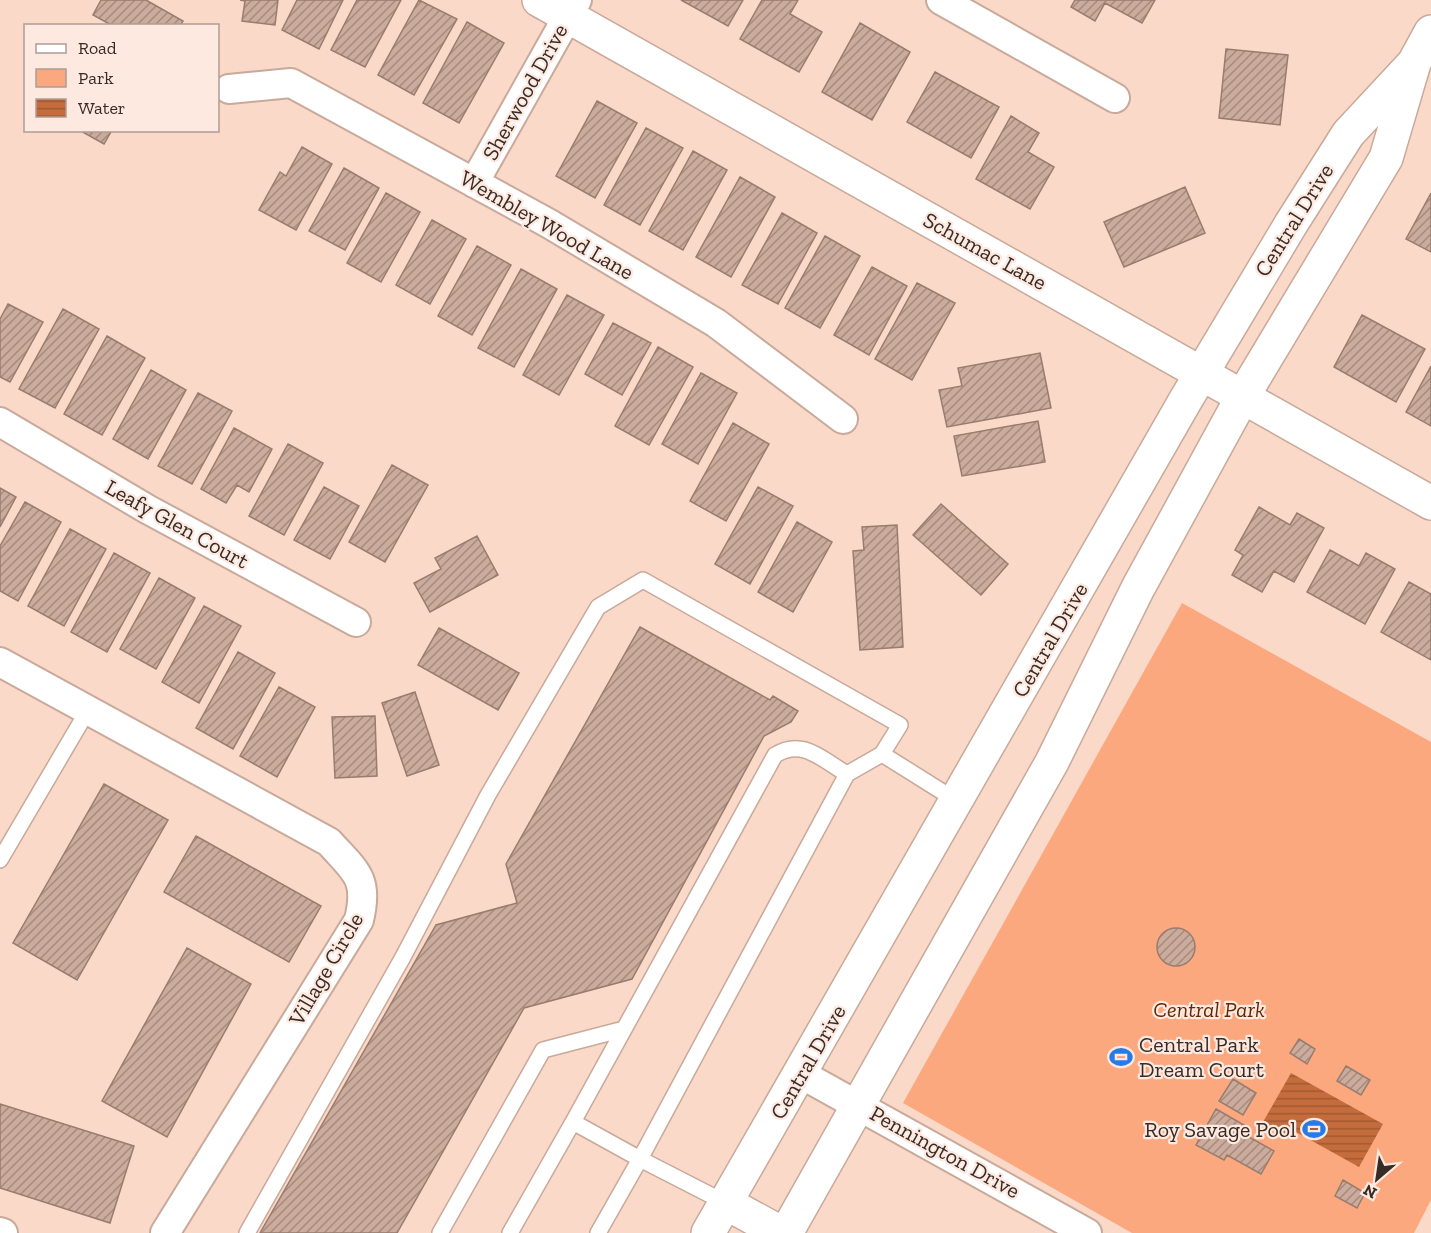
<svg xmlns="http://www.w3.org/2000/svg" width="1431" height="1233" font-family="'Zilla Slab',serif">
<style>
.park{fill:#fba87f}
.water{fill:url(#water-rules)}
.building{fill:url(#building-hatch);stroke:#997c6e;stroke-width:1.5}
.lines{fill:none;stroke-linecap:round;stroke-linejoin:round}
.service-casing{stroke:#c8a99a;stroke-width:18}
.minor-casing{stroke:#c8a99a;stroke-width:32}
.tertiary-casing{stroke:#c8a99a;stroke-width:36}
.secondary-casing{stroke:#c8a99a;stroke-width:36}
.service{stroke:#fff;stroke-width:15}
.minor{stroke:#fff;stroke-width:28}
.tertiary{stroke:#fff;stroke-width:33}
.secondary{stroke:#fff;stroke-width:33}
.labels{text-anchor:middle;dominant-baseline:central;stroke-width:4.5;stroke-linejoin:round;paint-order:stroke}
.street-label{font-size:22px;fill:#372b25;stroke:#fde9e0}
.park-label{font-size:22px;font-style:italic;fill:#622804;stroke:#fde9e0}
.poi-label{font-size:22px;fill:#372b25;stroke:#fde9e0;text-anchor:start}
</style>
<defs>
<pattern id="water-rules" width="6" height="5" patternUnits="userSpaceOnUse" patternTransform="scale(1.5)"><rect width="6" height="5" fill="#c56c3d"/><path d="M0 2.5h6" fill="none" stroke="#a15933"/></pattern>
<pattern id="building-hatch" width="6" height="6" patternUnits="userSpaceOnUse" patternTransform="scale(1.5)"><rect width="6" height="6" fill="#caab9c"/><path d="M-1 1l2-2M0 6l6-6M5 7l2-2" fill="none" stroke="#a58b7f"/></pattern>
</defs>
<rect width="100%" height="100%" fill="#fad9c9"/>
<path class="park" d="M1182,603L1431,742V1200L1414,1233H1132L903,1103Z"/>
<path class="water" d="M1291,1073L1383,1124L1359,1167L1296,1132L1292,1138L1263,1122Z"/>
<path class="building" d="M101,0H146L183,21L180,26H113L93,15Z
M240,0H278L275,25L242,21L245,1Z
M297,0H343L319,49L282,30Z
M357,0H401L365,67L331,50Z
M419,0L457,19L414,95L378,75Z
M681,0H743L728,26Z
M762,0H798L790,14L822,32L799,72L740,39Z
M1075,0H1155L1142,23L1105,3L1095,21L1071,7Z
M467,22L504,43L459,123L423,103Z
M860,23L910,52L872,120L822,92Z
M1226,49L1288,55L1280,125L1219,118Z
M935,72L999,107L971,158L907,122Z
M597,101L637,123L595,198L556,176Z
M1011,116L1039,133L1028,152L1054,167L1030,209L976,179Z
M646,128L683,148L640,225L604,205Z
M79,130H112L104,144Z
M302,147L332,164L296,230L259,210L280,172L286,176Z
M693,151L727,170L683,250L649,231Z
M344,168L379,188L345,250L309,231Z
M740,177L775,197L731,277L696,257Z
M1185,187L1205,233L1124,267L1104,222Z
M386,193L420,212L381,282L347,263Z
M1431,193V252L1406,239Z
M782,213L817,233L778,304L742,285Z
M432,220L466,239L430,304L396,285Z
M825,236L860,256L820,328L785,308Z
M477,246L511,265L472,335L438,316Z
M872,267L907,286L869,355L834,335Z
M521,269L557,289L514,367L478,348Z
M917,283L955,303L912,380L875,359Z
M567,295L604,315L559,395L523,375Z
M8,304L43,322L10,382L0,377V319Z
M63,309L99,329L55,408L19,389Z
M1362,315L1425,349L1396,402L1334,367Z
M613,323L651,343L622,395L585,374Z
M107,336L145,358L102,435L64,414Z
M658,347L693,367L649,445L615,426Z
M1040,353L1051,408L947,427L939,390L962,386L958,368Z
M1431,366V426L1406,412Z
M151,370L186,390L148,459L113,439Z
M701,373L737,393L698,464L662,444Z
M198,393L232,411L192,484L158,466Z
M1038,421L1045,462L962,476L954,436Z
M733,423L769,444L726,521L690,501Z
M234,428L272,449L249,492L237,485L226,503L201,489Z
M288,444L323,463L284,535L249,516Z
M392,465L428,485L385,562L349,542Z
M324,487L359,506L330,559L294,540Z
M758,487L793,506L750,584L715,564Z
M0,488L16,497L0,527Z
M25,502L61,522L18,601L0,591V546Z
M941,504L1008,564L981,595L913,535Z
M1259,507L1290,525L1297,513L1324,528L1294,582L1274,571L1262,592L1232,575L1243,555L1235,550Z
M797,522L832,542L793,612L758,592Z
M897,525L903,647L860,650L853,551L864,550L862,527Z
M70,529L106,549L64,626L28,606Z
M477,536L498,575L430,612L414,583L441,569L435,558Z
M1330,550L1359,566L1366,553L1395,569L1365,624L1307,592Z
M114,553L150,573L107,652L71,632Z
M159,578L195,598L156,669L120,649Z
M1409,582L1431,594V660L1381,632Z
M204,606L241,626L199,703L162,682Z
M640,627L770,700L773,696L798,711L791,722L764,736L632,979L524,1008L397,1233H260L436,925L517,903L506,864Z
M439,628L519,673L498,710L418,665Z
M238,652L275,673L233,749L196,728Z
M279,687L315,707L277,777L240,756Z
M415,692L439,765L407,776L382,703Z
M375,716L377,776L335,778L332,717Z
M104,784L168,820L77,980L13,943Z
M196,836L321,906L289,962L164,892Z
M1157 947a19 19 0 1 1 38 0a19 19 0 1 1-38 0Z
M187,948L251,984L167,1137L102,1101Z
M1299,1039L1315,1049L1307,1064L1290,1053Z
M1346,1066L1370,1080L1361,1095L1337,1081Z
M1233,1079L1256,1093L1243,1115L1219,1101Z
M0,1104L134,1146L110,1223L0,1188Z
M1216,1109L1244,1125L1240,1132L1274,1151L1261,1174L1227,1155L1224,1160L1196,1145Z
M1343,1180L1365,1193L1357,1208L1335,1196Z"/>
<g class="lines">
<g class="service-casing">
<path id="service" d="M0,860L88,710
M573,1122L775,755C803,738 821,759 847,774
M247,1233L403,957L488,795L598,607L643,580L900,725L882,754
M440,1233L543,1050L624,1029
M510,1233L573,1122L640,1159L847,774L882,754L957,801
M598,1233L640,1159L726,1203"/>
</g>
<g class="minor-casing">
<path id="minor" d="M941,0L1115,98
M229,89L291,83L548,223L716,323L843,419
M474,183L577,0
M0,422L147,509L356,622
M0,662L329,842C356,872 369,878 359,920L165,1233
M801,1074L1087,1233
M0,1232L3,1233"/>
</g>
<g class="tertiary-casing">
<path id="tertiary" d="M539,0L1431,503"/>
</g>
<g class="secondary-casing">
<path id="secondary" d="M726,1203L781,1233
M708,1233L1185,401L1291,224L1348,134L1414,63
M786,1233L1052,762L1138,588L1243,396L1386,158L1414,63L1431,32"/>
</g>
<use href="#service" class="service"/>
<use href="#minor" class="minor"/>
<use href="#tertiary" class="tertiary"/>
<use href="#secondary" class="secondary"/>
</g>
<defs>
<g id="stadium-bare" transform="scale(1.8)"><path d="M0-5a6.5 5 0 1 0 0 10a6.5 5 0 1 0 0-10ZM-3.5-1.8h7v3.6h-7Z" fill="#277be5" stroke="#fde9e0" stroke-width="2.5" paint-order="stroke"/></g>
</defs>
<g fill-rule="evenodd">
<use href="#stadium-bare" x="1121" y="1057"/>
<use href="#stadium-bare" x="1314" y="1129"/>
</g>
<g class="labels">
<g class="street-label">
<text transform="translate(525 92) rotate(-61)">Sherwood Drive</text>
<text transform="translate(1294 220) rotate(-58)">Central Drive</text>
<text transform="translate(547 225) rotate(30)">Wembley Wood Lane</text>
<text transform="translate(985 251) rotate(29)">Schumac Lane</text>
<text transform="translate(177 524) rotate(29)">Leafy Glen Court</text>
<text transform="translate(1050 640) rotate(-60)">Central Drive</text>
<text transform="translate(326 969) rotate(-60)">Village Circle</text>
<text transform="translate(808 1062) rotate(-60)">Central Drive</text>
<text transform="translate(945 1152) rotate(29)">Pennington Drive</text>
</g>
<g class="park-label">
<text x="1209" y="1009">Central Park</text>
</g>
<g class="poi-label">
<text x="1139" y="1044">Central Park<tspan x="1139" dy="25">Dream Court</tspan></text>
<text x="1296" y="1129" text-anchor="end">Roy Savage Pool</text>
</g>
</g>
<rect x="24" y="24" width="195" height="108" fill="#fde9e0" stroke="#ae9d95" stroke-width="1.5"/>
<rect x="36" y="44" width="30" height="9" fill="#ffffff" stroke="#ae9d95" stroke-width="1.5"/>
<text x="78" y="54" font-size="18" fill="#372b25">Road</text>
<rect x="36" y="69" width="30" height="18" fill="#fba87f" stroke="#ae9d95" stroke-width="1.5"/>
<text x="78" y="84" font-size="18" fill="#372b25">Park</text>
<rect x="36" y="99" width="30" height="18" fill="url(#water-rules)" stroke="#ae9d95" stroke-width="1.5"/>
<text x="78" y="114" font-size="18" fill="#372b25">Water</text>
<g transform="translate(1377 1179) rotate(209)" stroke="#fde9e0" stroke-width="4.5" paint-order="stroke">
<path d="M0-4.5L10 22L0 15L-10 22Z" fill="#372b25"/>
<text y="-9" font-size="16" font-weight="bold" text-anchor="middle" fill="#372b25">N</text>
</g>
</svg>
